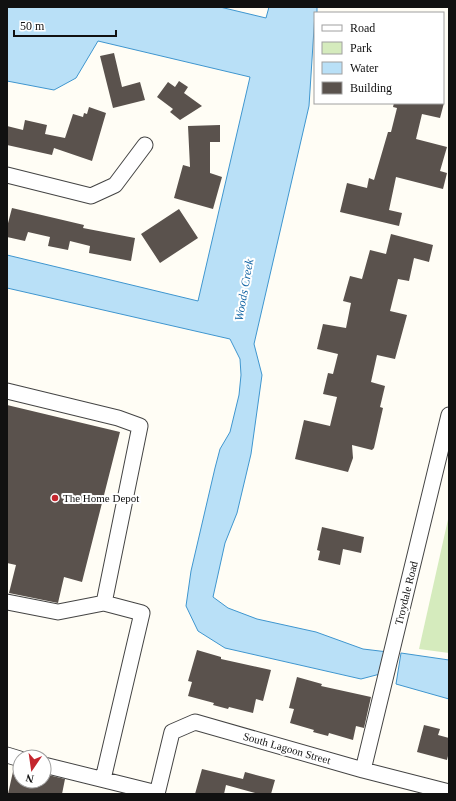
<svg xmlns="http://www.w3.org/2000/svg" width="456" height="801" font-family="Georgia,serif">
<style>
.green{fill:#d5ebbd}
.water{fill:#b9e0f7;stroke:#3f96cf}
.building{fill:#5a524d}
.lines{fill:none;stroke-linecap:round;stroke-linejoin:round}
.minor-casing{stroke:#444;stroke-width:17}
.minor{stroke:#fff;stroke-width:15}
.poi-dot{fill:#c4262e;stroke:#fff;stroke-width:1.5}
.labels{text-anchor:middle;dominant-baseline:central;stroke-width:4;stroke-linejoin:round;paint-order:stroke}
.poi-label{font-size:11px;fill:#111;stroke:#fff;text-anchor:start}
.street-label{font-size:11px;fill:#111;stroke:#fff}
.water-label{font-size:12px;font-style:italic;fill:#1768a6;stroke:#fff}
</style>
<rect width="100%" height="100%" fill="#fffdf5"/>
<path class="green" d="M449,515V653L419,649Z"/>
<path class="water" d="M7,7H220L266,18L269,7H317V13H315L309,106L254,344L262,375L251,454L237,513L225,543L213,597L228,608L257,619L316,632L363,649L388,652L380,674L361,679L225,648L198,631L186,606L191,571L215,468L220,449L230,432L239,395L241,375L240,359L230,339L7,288V255L198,301L250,77L98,41L76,78L54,90L7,81Z
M401,653L449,660V699L396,684Z"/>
<path class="building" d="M114,53L122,87L140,82L145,100L113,108L100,56Z
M179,81L188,87L184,93L202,106L180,120L170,112L173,109L157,97L168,82L175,87Z
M394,103H444L440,118L422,114L416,139L447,147L440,171L447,173L443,189L396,177L389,210L402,213L399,226L340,212L347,183L367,188L369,178L374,180L388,132H391L397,108L393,107Z
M89,107L106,113L92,161L54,148L52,155L7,145V126L23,130L25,120L47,125L45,134L65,138L73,114L83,117L84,113L87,114Z
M220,125V142H210V173L222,177L213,209L174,198L183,165L190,167L188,126Z
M12,208L84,225L83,228L135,238L131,261L89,253L90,246L70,241L68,250L48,246L50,237L28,232L25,241L7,237V227Z
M179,209L198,238L160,263L141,234Z
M391,234L433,245L429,262L414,258L409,281L398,279L390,311L407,315L395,359L377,355L371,382L385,386L380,407L383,408L374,448L372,450L352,445L353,458L348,472L295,459L304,420L330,426L337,397L323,394L328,373L333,374L338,354L317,349L323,324L346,328L351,303L343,301L350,276L362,279L370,250L386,254Z
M7,405L120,432L82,582L64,577L58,603L9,593L16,565L7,563Z
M322,527L364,537L361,553L343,549L340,565L318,560L320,551L317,550Z
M197,650L221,657V659L271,670L263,701L256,699L253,713L229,707L228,709L213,705L214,703L188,696L192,682L188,681Z
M297,677L322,684L321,686L371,697L364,728L356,726L353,740L329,733L328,736L313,732L314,730L290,723L294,709L289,708Z
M424,725L440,729L438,735L449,738V752L447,760L417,752Z
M14,767L20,768V781H44V774L65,779L62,794H8Z
M202,769L243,779L245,772L275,780L271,794H259L226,785L224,794H195Z"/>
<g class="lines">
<g class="minor-casing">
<path id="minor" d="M7,175L91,196L115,185L145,145
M7,391L118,418L140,426L104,603L142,613L103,779
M7,602L58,612L104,603
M7,755L20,759
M44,765L157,793
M363,770L449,415
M157,794L172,732L195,722L363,770L449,792"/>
</g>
<use href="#minor" class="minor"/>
</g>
<circle class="poi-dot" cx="55" cy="498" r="4"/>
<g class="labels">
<g class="poi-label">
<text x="63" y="498">The Home Depot</text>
</g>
<g class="street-label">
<text transform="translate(406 593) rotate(-76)">Troydale Road</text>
<text transform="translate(287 748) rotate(16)">South Lagoon Street</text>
</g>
<g class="water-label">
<text transform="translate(244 290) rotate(-80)">Woods Creek</text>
</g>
</g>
<rect width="456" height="801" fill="none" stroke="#111111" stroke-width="16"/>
<rect x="314" y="12" width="130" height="92" fill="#ffffff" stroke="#a0a0a0"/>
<rect x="322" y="25" width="20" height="6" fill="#ffffff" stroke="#a0a0a0"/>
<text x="350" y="32" font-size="12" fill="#111111">Road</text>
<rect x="322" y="42" width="20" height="12" fill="#d5ebbd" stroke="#a0a0a0"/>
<text x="350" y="52" font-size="12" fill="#111111">Park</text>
<rect x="322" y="62" width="20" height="12" fill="#b9e0f7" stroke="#a0a0a0"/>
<text x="350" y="72" font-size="12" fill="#111111">Water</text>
<rect x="322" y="82" width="20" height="12" fill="#5a524d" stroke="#a0a0a0"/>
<text x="350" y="92" font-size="12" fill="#111111">Building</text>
<g transform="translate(32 769) rotate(193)"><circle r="19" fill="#ffffff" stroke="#a0a0a0"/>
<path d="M0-3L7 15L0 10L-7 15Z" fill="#c4262e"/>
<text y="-6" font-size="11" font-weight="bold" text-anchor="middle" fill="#111111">N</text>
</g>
<path d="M14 30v6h102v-6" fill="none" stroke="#111111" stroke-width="2"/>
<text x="20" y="30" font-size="12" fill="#111111" stroke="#ffffff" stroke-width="3" paint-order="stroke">50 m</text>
</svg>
